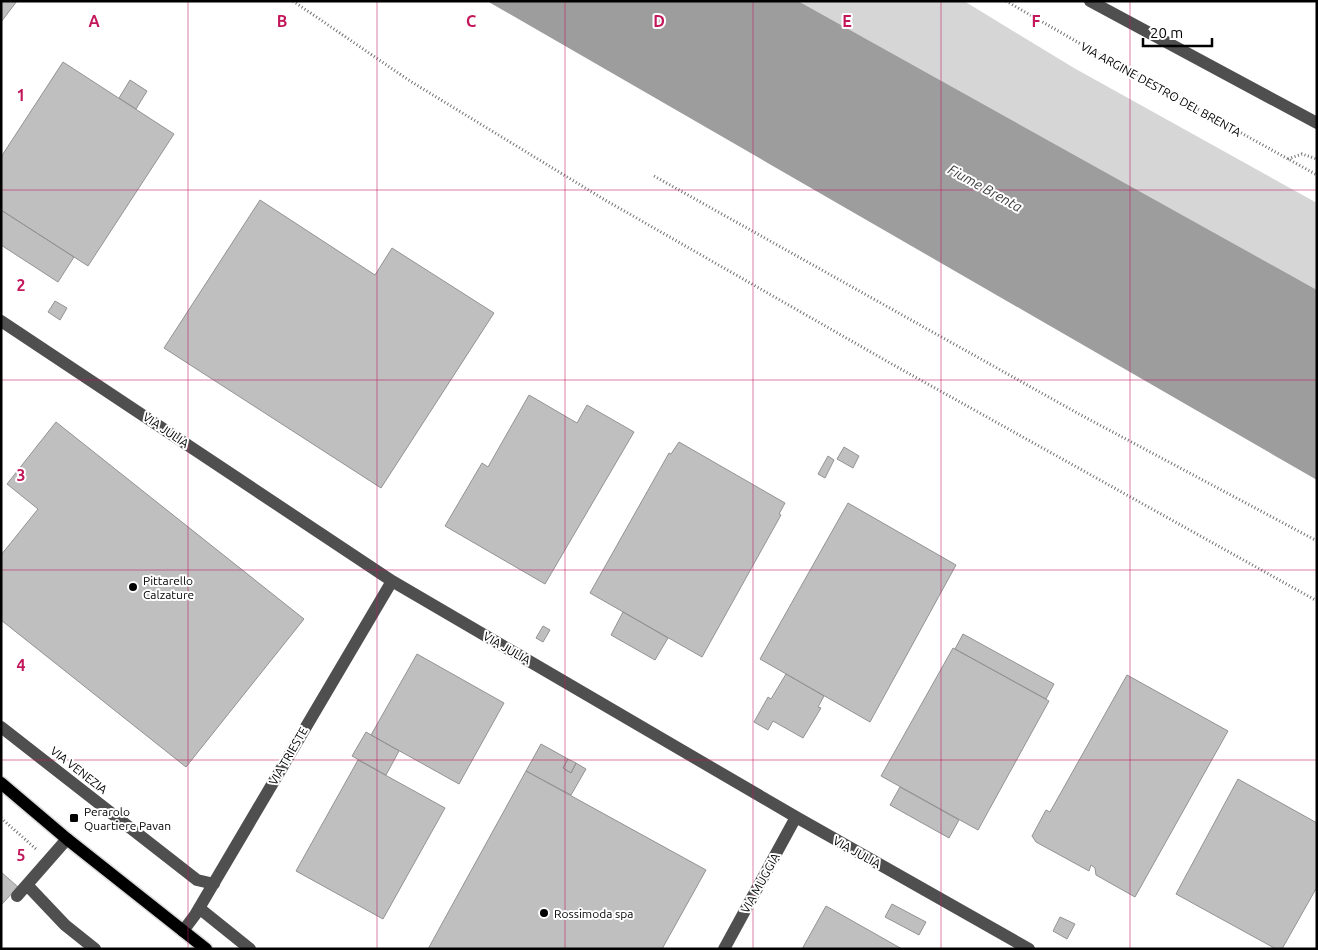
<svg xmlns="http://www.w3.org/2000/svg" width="1318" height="950" font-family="Ubuntu,sans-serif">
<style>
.green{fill:#d6d6d6}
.water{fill:#9d9d9d}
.building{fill:#bfbfbf;stroke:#939393}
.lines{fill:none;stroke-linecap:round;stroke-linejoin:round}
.major-casing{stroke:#dbdbdb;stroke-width:15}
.path{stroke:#717171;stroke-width:3;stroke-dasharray:1 2.5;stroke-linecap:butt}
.minor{stroke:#4f4f4f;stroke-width:12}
.major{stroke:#000;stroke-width:12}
.grid{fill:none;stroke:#c2185b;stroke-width:1;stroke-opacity:0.55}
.poi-dot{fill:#000;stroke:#fff;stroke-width:2}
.labels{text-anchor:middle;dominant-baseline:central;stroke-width:4;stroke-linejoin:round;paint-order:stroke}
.street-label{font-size:12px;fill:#000;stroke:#fff}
.poi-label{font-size:12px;fill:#000;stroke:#fff;text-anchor:start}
.water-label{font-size:14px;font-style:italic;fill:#3e3e3e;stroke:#fff}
.grid-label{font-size:16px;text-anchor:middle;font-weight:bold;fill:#c2185b;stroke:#fff;stroke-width:4;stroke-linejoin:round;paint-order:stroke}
</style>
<rect width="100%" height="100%" fill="#fff"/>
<path class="green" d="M798,1H964L1074,68L1317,203V290Z"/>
<path class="water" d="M487,1H798L1317,290V480Z"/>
<path class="building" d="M1,1H17L1,22Z
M63,62L174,134L88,266L1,210V157Z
M130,80L147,91L136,109L119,98Z
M260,200L375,275L392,248L494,313L381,488L164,348Z
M1,210L74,257L58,282L1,245Z
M55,301L67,308L60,320L48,312Z
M529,395L577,423L587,405L634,432L545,584L445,526L482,463L488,467Z
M56,422L304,619L186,767L1,620V555L38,509L7,484Z
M679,442L785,503L779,514L781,515L702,657L590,593L669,453L671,454Z
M844,447L859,456L853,468L837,459Z
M828,456L834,460L825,478L818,474Z
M848,503L956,565L870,722L760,659Z
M623,612L668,638L655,660L611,635Z
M543,626L550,630L543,642L536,638Z
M963,634L1054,684L1046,699L955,649Z
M953,648L1049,701L978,830L881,776Z
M417,654L504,703L459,784L371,735Z
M786,674L824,696L818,707L821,708L803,738L773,721L768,730L754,722L768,697L771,699Z
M1127,675L1228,731L1135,897L1096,875L1095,868L1091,865L1089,871L1036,842L1032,836L1046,810L1050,812Z
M366,732L399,751L386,775L352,756Z
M541,744L568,759L563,768L571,773L576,763L586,769L571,795L526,771Z
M568,759L576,763L571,773L563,768Z
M358,760L445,808L383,919L296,871Z
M526,771L706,870L662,949H428Z
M1238,779L1317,823V887L1282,949H1276L1176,894Z
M900,787L959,820L949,838L890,805Z
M1,872L18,887L1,905Z
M892,904L926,922L919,935L885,917Z
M826,906L902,949H802Z
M1060,917L1075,924L1067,939L1053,931Z"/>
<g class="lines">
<g class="major-casing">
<path id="major" d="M1,783L67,839L206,949"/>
</g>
<path class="path" d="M293,1L410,81L605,200L890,363L1317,601
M1006,1L1093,51L1317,175
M1288,159L1302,154L1317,159
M654,176L1079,414L1317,541
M1,818L36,849"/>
<path class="minor" d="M1090,1L1317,123
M1,321L392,581L796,817L1029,949
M1,727L197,880L214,884
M28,886L65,925L95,949
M17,896L67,839
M199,908L250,949
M183,931L195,915L392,581
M724,949L796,817"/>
<use href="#major" class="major"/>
</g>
<path class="grid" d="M188,1V949M377,1V949M565,1V949M753,1V949M941,1V949M1130,1V949M1,190H1317M1,380H1317M1,570H1317M1,760H1317"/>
<g class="poi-dot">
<circle cx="133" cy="587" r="5"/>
<rect x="69" y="813" width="10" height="10" rx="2.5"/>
<circle cx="544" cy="913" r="5"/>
</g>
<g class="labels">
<g class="street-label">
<text transform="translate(1161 89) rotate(29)">VIA ARGINE DESTRO DEL BRENTA</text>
<text transform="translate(166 430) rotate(34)">VIA JULIA</text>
<text transform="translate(507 648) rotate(30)">VIA JULIA</text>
<text transform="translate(288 756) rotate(-60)">VIA TRIESTE</text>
<text transform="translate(79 770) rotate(38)">VIA VENEZIA</text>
<text transform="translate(857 852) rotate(29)">VIA JULIA</text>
<text transform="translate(760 883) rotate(-61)">VIA MUGGIA</text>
</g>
<g class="poi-label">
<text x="143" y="580">Pittarello<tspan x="143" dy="14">Calzature</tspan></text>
<text x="84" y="811">Perarolo<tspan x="84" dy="14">Quartiere Pavan</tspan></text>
<text x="554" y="913">Rossimoda spa</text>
</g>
<g class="water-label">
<text transform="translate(985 188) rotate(29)">Fiume Brenta</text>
</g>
</g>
<g class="grid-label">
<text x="94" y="27">A</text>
<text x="282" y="27">B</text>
<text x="471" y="27">C</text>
<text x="659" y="27">D</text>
<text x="847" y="27">E</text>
<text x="1036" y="27">F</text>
<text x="21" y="101">1</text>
<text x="21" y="291">2</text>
<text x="21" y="481">3</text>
<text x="21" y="671">4</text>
<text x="21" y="861">5</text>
</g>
<rect width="1318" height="950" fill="none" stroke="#000000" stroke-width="5"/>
<path d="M1143 38v8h69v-8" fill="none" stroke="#000000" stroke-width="2.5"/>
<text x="1150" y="38" font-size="15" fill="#000000" stroke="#ffffff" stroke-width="4" paint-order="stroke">20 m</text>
</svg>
